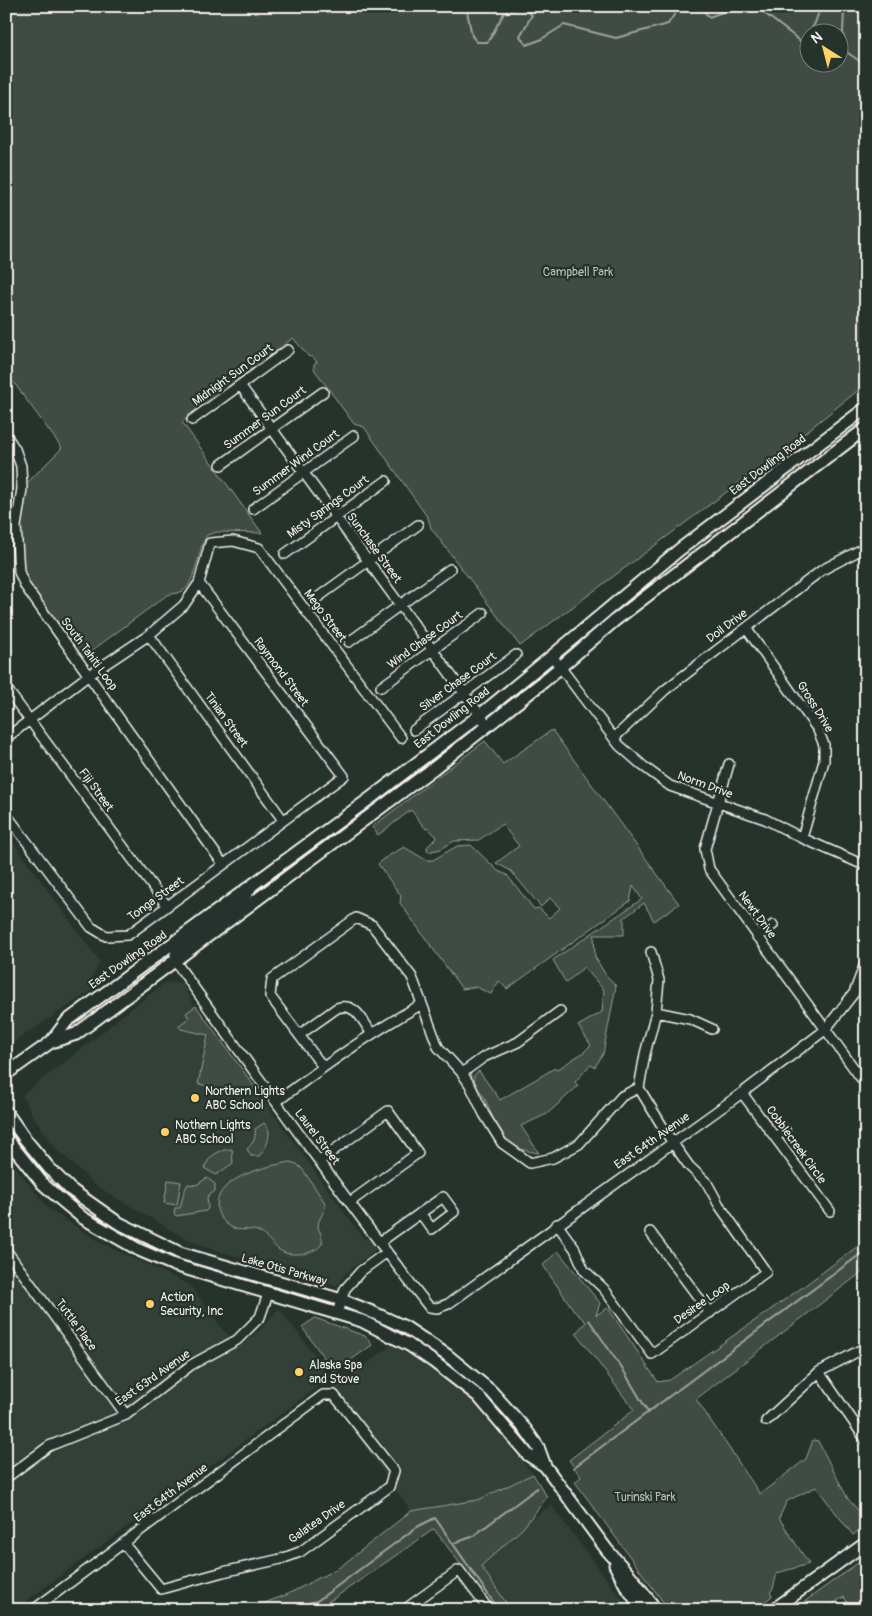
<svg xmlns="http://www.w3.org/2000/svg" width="872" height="1616" font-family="Pangolin,sans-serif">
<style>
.built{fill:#333f39}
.green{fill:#414b45;stroke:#9a9e96;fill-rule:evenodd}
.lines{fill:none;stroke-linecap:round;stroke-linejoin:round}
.stream{stroke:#9fa39b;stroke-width:2}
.street-casing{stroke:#f4f1e8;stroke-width:12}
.secondary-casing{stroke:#f4f1e8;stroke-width:15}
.street{stroke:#26332d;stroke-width:9}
.secondary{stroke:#26332d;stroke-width:11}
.poi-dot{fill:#ffd166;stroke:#26332d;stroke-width:2}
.labels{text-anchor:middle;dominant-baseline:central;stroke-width:4.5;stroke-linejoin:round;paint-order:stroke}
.park-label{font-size:12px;fill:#bebfb7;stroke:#26332d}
.street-label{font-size:12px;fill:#f4f1e8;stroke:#26332d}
.poi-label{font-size:12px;fill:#f4f1e8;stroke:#26332d;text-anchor:start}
</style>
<rect width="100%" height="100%" fill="#26332d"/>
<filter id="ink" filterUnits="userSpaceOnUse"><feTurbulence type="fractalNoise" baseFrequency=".02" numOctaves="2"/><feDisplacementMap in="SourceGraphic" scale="10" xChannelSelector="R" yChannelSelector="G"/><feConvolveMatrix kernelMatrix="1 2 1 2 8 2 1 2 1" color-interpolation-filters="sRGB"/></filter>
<g filter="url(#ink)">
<path class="built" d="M6,833L100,962L91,979V991L6,1047Z
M166,982L182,983L194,1005L364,1239L374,1240L375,1250L345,1274L337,1286L205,1247L181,1236L96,1186L56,1148L33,1116L22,1095L94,1039L119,1018Z
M6,1156L50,1210L105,1245L190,1285L223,1330L240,1346L261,1329L279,1308L331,1377L14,1610H6Z
M392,1345L444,1377L468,1397L533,1474L478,1500L411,1511L327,1393Z
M551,1505L630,1610H502L468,1565Z"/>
<path class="green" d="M6,6H866V384L787,447L520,646L431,528L428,518L364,427L354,424L314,369V364L317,362L312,356L309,357L293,338L182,422L262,533L217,532L207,535C198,549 196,582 183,591C179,593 172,594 167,595L82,658L25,577L17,529L26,484L62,448L6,372ZM810,32H840V62H810Z
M552,730L679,904L654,921L644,903L624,918V935H594L595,957L605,974L616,986L603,1054L595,1067L590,1065L575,1082L578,1086L547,1114L521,1126L539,1153C501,1148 499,1131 485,1099C481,1091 473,1084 474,1075L479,1071L500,1100L555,1068L558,1069L584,1052L591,1045L578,1026L602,1012L604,990L584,967L566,983L553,960L642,899L633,886L630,901L507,989L499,981L491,994L476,987L462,989L400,903L401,896L378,864L383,859L404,847L426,860H433L457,846L471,845L498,871L507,875L534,909L539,908L549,918L560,908L550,898L541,907L511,871L496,863L519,846L502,824L479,840L454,841L441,849L428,852L427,847L437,837L428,828L426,829L411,810L378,835L372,827L485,741L503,764Z
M196,1006L257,1090L252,1095L198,1084L208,1035L181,1029L178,1026L189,1018L186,1013Z
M264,1123L269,1130C269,1141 267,1147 259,1156H251L247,1149C254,1142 256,1138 255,1129Z
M232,1149L233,1163L216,1175L204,1168C210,1155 218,1150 232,1149Z
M290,1162L297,1164L303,1170L325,1203C326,1212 319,1217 318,1225C318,1231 324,1237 322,1243C320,1248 315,1250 310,1252C305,1254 300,1254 295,1254C274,1255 273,1238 257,1231C249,1228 239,1232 231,1227C224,1223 217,1215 217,1206C216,1177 268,1166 290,1162Z
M207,1178L215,1184V1191L207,1197L208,1208L206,1211L176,1216L174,1213L175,1208H180L184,1192L188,1184L196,1185Z
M168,1180L181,1182L177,1205L164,1203Z
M866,1240V1269L696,1399L760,1494L806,1459L813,1440L818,1441L848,1499L866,1519V1525L853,1535L816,1487L787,1501L779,1518L809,1564L777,1573L773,1589L770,1592L772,1596L754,1610H669L575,1482L581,1477L569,1460L634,1410L576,1333L586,1322L575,1312L543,1265L558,1251L600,1303L596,1315L608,1308L658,1382L670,1380L800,1289Z
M315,1318L365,1336L372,1345L334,1372L302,1327Z
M533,1474L547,1497L523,1528L481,1566L511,1610H495L434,1529L333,1599L313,1610H245L286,1595L340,1567L411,1511L478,1500Z
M866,1557V1610H851L844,1597L822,1610H793Z"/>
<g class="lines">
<path class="stream" d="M466,6L472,36L477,42H488L504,13L521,7L532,15L520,36L526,45L540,40L564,25L616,38L668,24L676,12V6
M700,6L709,17L739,6
M755,6L803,43L815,23L821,6
M842,6L844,11L843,32L845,51L861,62L866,61
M589,1320L625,1373L648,1412
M573,1468L866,1250
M454,1543L472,1537L537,1488
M277,1610L317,1601L417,1527L435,1518L499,1610"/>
<g class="street-casing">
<path id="street" d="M240,385L488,726
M192,420L288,350
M6,435L15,449L21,466L22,489L16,526L19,572L25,586L223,864
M221,465L323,392
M253,509L354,436
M285,554L386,481
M317,598L418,525
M746,628L818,730L824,745V761L802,838
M149,635L283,820
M349,642L450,569
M552,656L619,745L643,766L670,786L765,819L802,838L866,866
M381,687L483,613
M6,688L167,906
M414,730L516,655
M6,738L89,675L149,635L184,605L199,583L210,543L233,541L259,548L401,738
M614,738L665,690L822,570L866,547
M729,764L705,849L709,869L866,1085
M6,814L91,927L106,936L128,935L344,776L199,583
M252,887L244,899L237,905L180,946L175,954V961C258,1077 341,1194 429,1307L437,1308L448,1304L742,1093L825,1030L854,993L866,961
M757,937L773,925
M656,1012L690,1019L712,1029
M299,1035L337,1008C356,1002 362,1020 372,1034
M323,1067L270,996L272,979L356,918L372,925L412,977L438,1047L462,1073L470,1085L484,1114L502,1143L530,1163L553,1158L579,1144L622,1096L639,1088
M462,1073L484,1057L518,1042L560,1011
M742,1093L830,1211
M276,1102C323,1067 370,1033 422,1004
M775,1137L785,1130
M319,1161L388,1111L418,1153L350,1202
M557,1224L575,1249L584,1270L604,1289L652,1354L766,1272L719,1205L707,1183L689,1166L672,1142L639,1088L645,1054L656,1012L659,980L651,952
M650,1232L710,1313
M380,1242L443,1197L454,1212L432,1229L420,1213
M6,1250L126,1415
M337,1313L345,1289L361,1271L387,1252
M819,1372L866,1440
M766,1421L819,1372L866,1347
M6,1478L49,1446L126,1415L191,1365L237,1340L260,1317L268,1294
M33,1610L323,1395H334L394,1471L389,1487L300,1552L281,1559L223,1572L161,1589L124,1544
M404,1610L459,1570L489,1610"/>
</g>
<g class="secondary-casing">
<path id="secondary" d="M51,1042L76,1034L434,768L543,682L614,621L866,428
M6,1074L51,1042L67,1021L372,797L480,715L552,656L679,550L866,408
M6,1112L25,1139L49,1168L70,1189L117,1222L180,1253L342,1300L372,1312L405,1327L447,1355L491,1391L526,1430L538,1447L545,1466L607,1550L633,1579L656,1610
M6,1138L43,1184L60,1199L83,1218L139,1250L174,1265L362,1321L409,1345L434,1362L478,1396L528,1455L545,1466
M615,1565L626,1586L643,1610
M773,1610L866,1543"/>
</g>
<use href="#street" class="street"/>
<use href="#secondary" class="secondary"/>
</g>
</g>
<g class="poi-dot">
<circle cx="195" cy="1098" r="5"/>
<circle cx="165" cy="1132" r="5"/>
<circle cx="150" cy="1304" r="5"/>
<circle cx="299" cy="1372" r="5"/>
</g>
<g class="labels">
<g class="park-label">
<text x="578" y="272">Campbell Park</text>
<text x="645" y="1497">Turinski Park</text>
</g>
<g class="street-label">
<text transform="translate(233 375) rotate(-36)">Midnight Sun Court</text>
<text transform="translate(265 418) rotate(-36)">Summer Sun Court</text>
<text transform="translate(296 463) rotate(-36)">Summer Wind Court</text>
<text transform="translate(768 465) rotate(-37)">East Dowling Road</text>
<text transform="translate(328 507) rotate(-36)">Misty Springs Court</text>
<text transform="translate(374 548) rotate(54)">Sunchase Street</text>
<text transform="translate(325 616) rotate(53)">Mego Street</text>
<text transform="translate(727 626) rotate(-37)">Doil Drive</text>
<text transform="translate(425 640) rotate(-36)">Wind Chase Court</text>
<text transform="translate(89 654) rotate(54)">South Tahiti Loop</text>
<text transform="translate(281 672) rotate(53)">Raymond Street</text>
<text transform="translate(458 682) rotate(-36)">Silver Chase Court</text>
<text transform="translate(815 707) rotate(58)">Gross Drive</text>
<text transform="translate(452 718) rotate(-38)">East Dowling Road</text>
<text transform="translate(226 720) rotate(54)">Tinian Street</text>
<text transform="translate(705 785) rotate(20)">Norm Drive</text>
<text transform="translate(96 790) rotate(54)">Fiji Street</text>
<text transform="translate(156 899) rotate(-36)">Tonga Street</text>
<text transform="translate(757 915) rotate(54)">Newt Drive</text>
<text transform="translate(128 960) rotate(-35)">East Dowling Road</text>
<text transform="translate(317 1137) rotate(53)">Laurel Street</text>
<text transform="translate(652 1141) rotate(-35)">East 64th Avenue</text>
<text transform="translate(796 1145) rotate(54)">Cobblecreek Circle</text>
<text transform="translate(284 1270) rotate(16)">Lake Otis Parkway</text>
<text transform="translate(702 1303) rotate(-35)">Desiree Loop</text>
<text transform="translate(76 1325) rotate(54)">Tuttle Place</text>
<text transform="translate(153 1378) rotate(-35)">East 63rd Avenue</text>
<text transform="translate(171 1493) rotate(-37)">East 64th Avenue</text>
<text transform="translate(317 1522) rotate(-35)">Galatea Drive</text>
</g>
<g class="poi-label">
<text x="205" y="1091">Northern Lights<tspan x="205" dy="14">ABC School</tspan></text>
<text x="175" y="1125">Nothern Lights<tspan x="175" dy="14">ABC School</tspan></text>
<text x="160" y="1297">Action<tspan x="160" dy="14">Security, Inc</tspan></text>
<text x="309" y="1365">Alaska Spa<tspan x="309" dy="14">and Stove</tspan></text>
</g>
</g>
<rect width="872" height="1616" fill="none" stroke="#26332d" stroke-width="25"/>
<rect x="12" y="12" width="847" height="1591" fill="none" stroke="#f4f1e8" stroke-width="2" filter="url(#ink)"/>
<g transform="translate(824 48) rotate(324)"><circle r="24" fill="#26332d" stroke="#787f78"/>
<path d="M0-4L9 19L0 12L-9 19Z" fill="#ffd166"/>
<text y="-8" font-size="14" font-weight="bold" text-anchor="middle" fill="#f4f1e8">N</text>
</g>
</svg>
